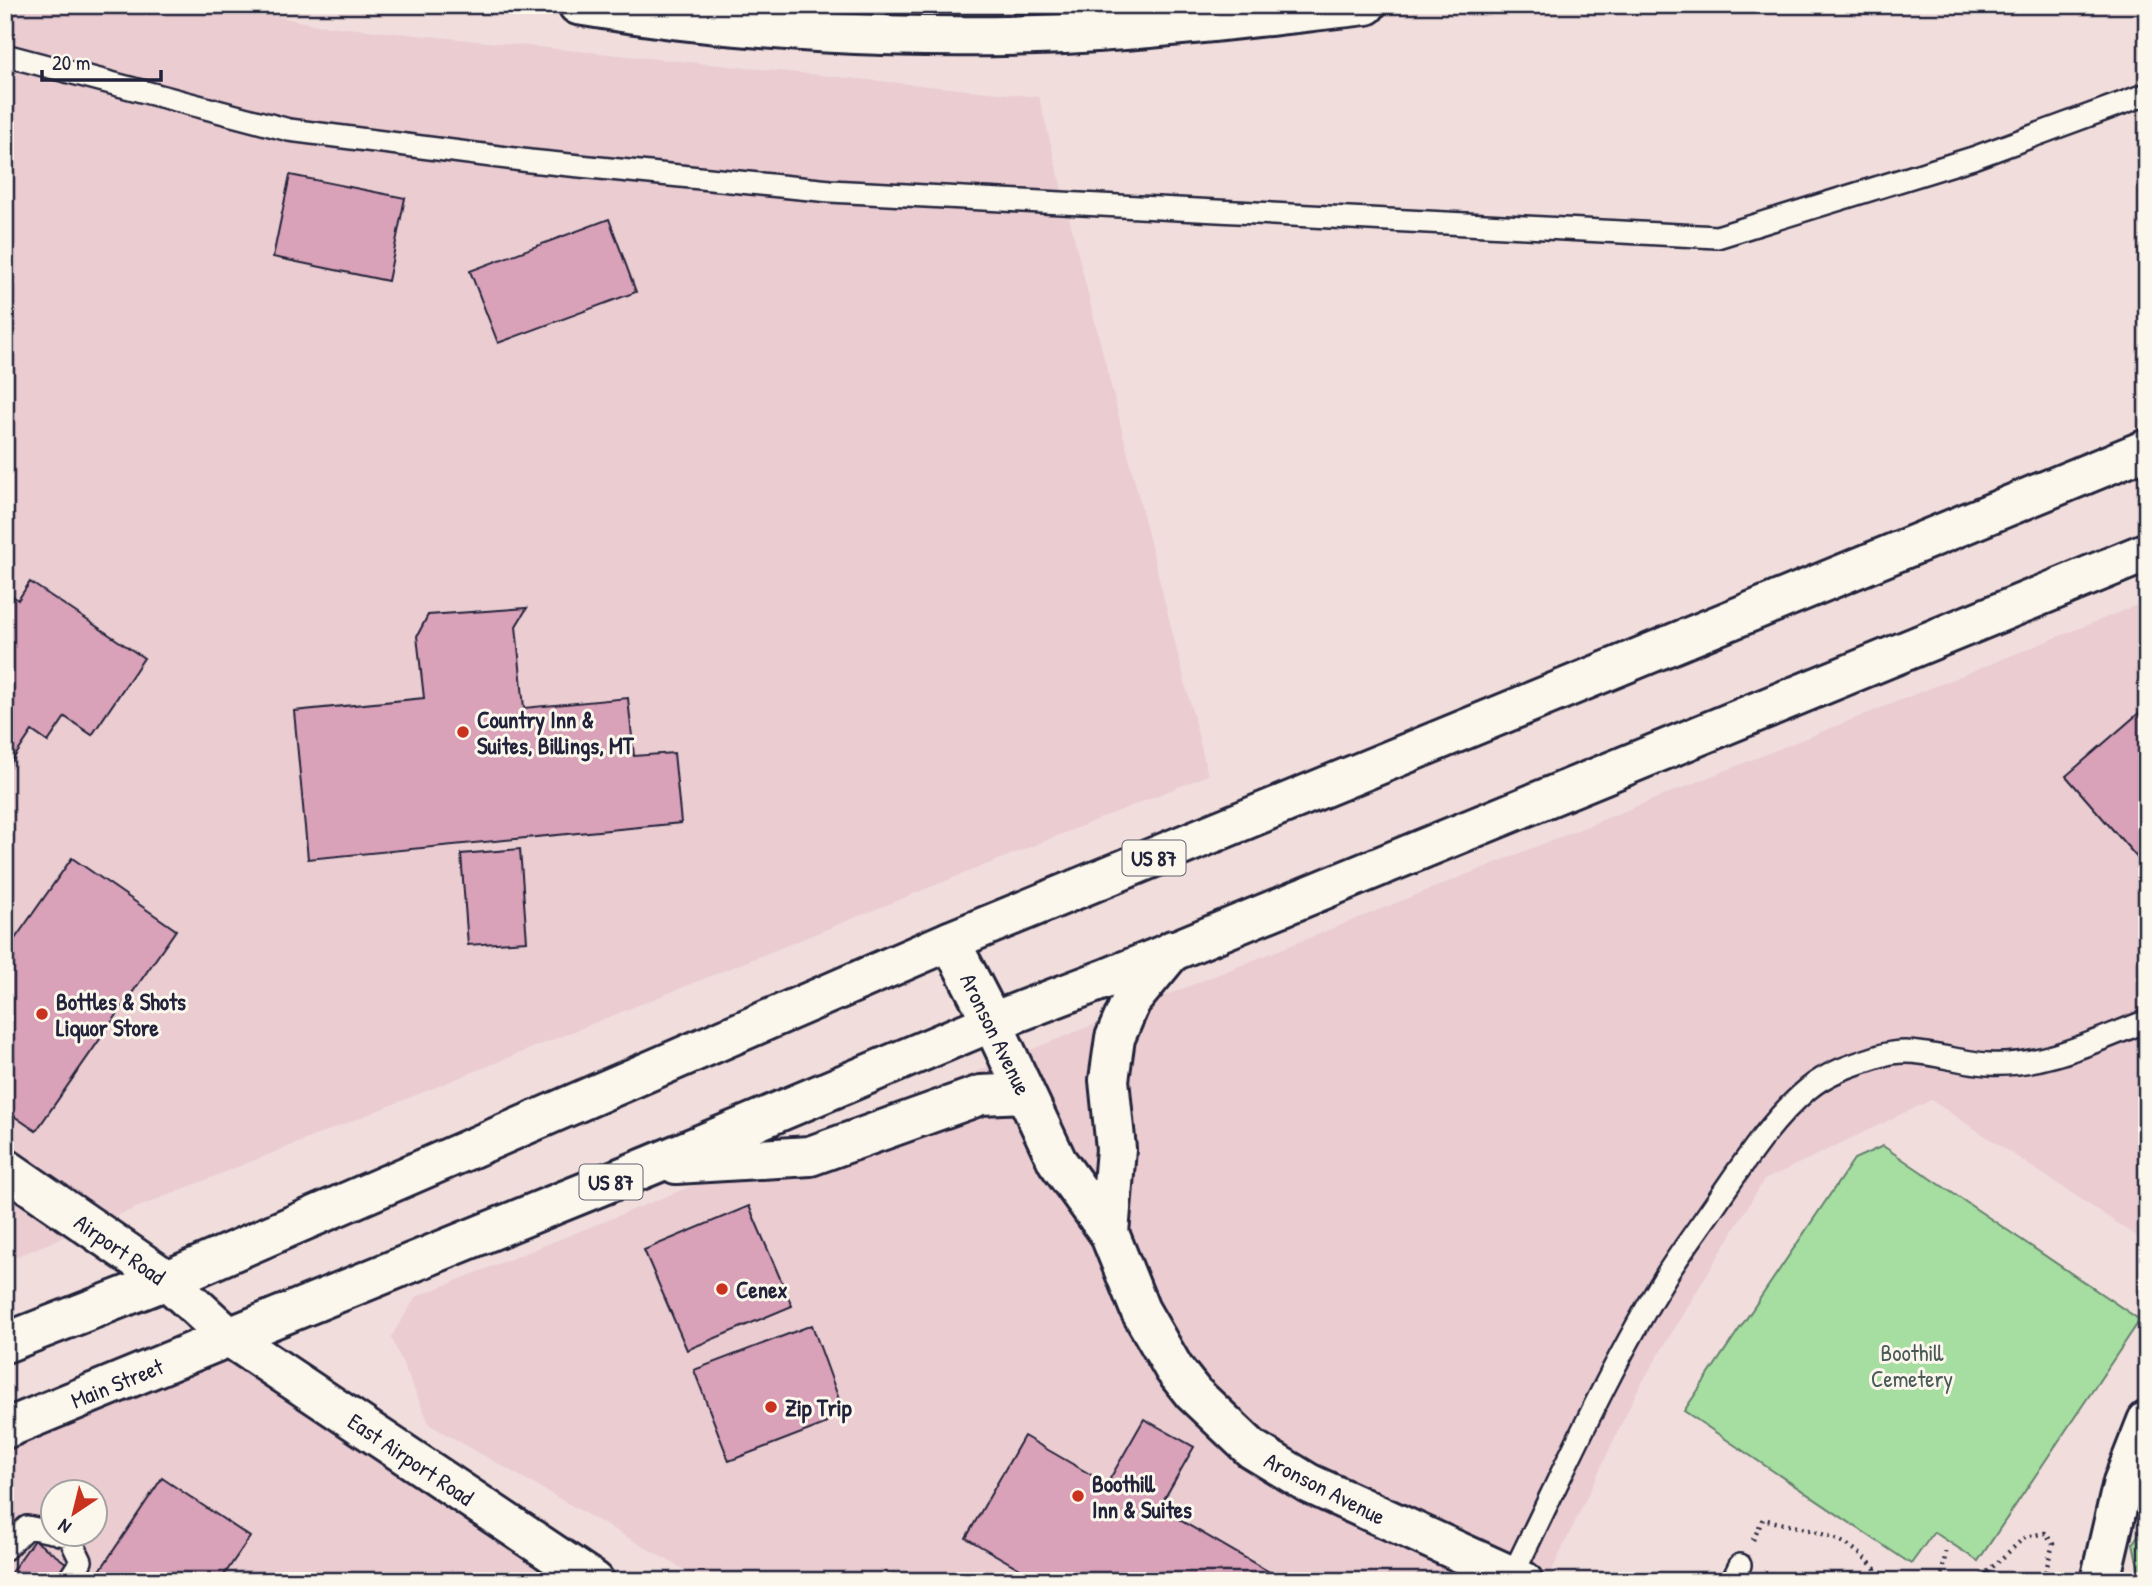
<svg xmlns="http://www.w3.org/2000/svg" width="2152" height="1586" font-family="'Patrick Hand',sans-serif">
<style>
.built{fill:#eaccd1;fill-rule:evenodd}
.green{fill:#a6dda0;stroke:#64806e;stroke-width:2}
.building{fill:#d9a2b8;stroke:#22223b;stroke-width:2}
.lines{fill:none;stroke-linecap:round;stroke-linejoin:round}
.lane-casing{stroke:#22223b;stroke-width:26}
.secondary-casing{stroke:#22223b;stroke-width:44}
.primary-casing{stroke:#22223b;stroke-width:44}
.highway-casing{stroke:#22223b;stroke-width:44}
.path{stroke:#22223b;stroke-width:4.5;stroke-dasharray:2 5;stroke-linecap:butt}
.lane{stroke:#fbf7ec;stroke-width:21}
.secondary{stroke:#fbf7ec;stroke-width:38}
.primary{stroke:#fbf7ec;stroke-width:38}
.highway{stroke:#fbf7ec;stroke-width:38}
.poi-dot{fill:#c8321e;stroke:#fbf7ec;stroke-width:2.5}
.labels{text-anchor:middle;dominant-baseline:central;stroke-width:6;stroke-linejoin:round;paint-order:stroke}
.shield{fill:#fbf7ec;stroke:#636270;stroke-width:2}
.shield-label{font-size:21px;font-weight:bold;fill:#22223b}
.poi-label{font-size:23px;font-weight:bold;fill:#22223b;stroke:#fbf7ec;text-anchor:start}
.street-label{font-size:23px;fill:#22223b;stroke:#fbf7ec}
.park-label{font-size:23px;fill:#4a5a59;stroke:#fbf7ec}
</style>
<rect width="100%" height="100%" fill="#f1dedc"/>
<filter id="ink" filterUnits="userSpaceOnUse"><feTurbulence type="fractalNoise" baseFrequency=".0143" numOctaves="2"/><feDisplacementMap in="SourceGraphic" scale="14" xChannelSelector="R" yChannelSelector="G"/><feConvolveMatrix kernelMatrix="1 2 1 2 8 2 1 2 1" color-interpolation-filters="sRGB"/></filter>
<g filter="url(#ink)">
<path class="built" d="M5,5H225L317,25L1039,97L1208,775L5,1261Z
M2147,601V1243L1931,1100L1764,1180L1638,1389L1547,1581H704L430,1425L391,1337L416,1297Z
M229,1337L594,1581H5V1427ZM52,1492H94V1534H52Z"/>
<path class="green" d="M1883,1146L2140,1320L1978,1561L1934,1532L1911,1564L1684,1411L1854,1159Z
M2147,1522V1581H2141L2133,1543Z"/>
<path class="building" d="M290,175L405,198L388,281L273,257Z
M609,219L636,292L498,343L470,271Z
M30,582L144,658L92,735L65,717L48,742L32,731L5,771V601L10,594L18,600Z
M527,608L516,626L524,708L628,698L634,756L674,753L681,823L308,859L294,711L424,698L417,636L428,615Z
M2147,706V869L2066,776Z
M520,849L527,941L468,945L461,854Z
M72,858L176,930L36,1131L5,1110V953Z
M749,1206L792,1306L687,1350L644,1250Z
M812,1325L840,1402L825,1424L729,1461L694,1370Z
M1144,1419L1194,1447L1159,1508L1285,1581H1041L966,1538L1024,1436L1107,1484Z
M162,1478L250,1537L220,1581H93Z
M34,1540L66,1563L53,1581H5Z"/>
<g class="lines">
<g class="lane-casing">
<path id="lane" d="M5,55L289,130L530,161L830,191L1717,237L1973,158L2147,94
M59,1534L69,1536L81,1561L68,1581
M5,1549L27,1527L52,1532
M1512,1576C1562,1475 1608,1370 1667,1274C1683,1249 1701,1225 1718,1200C1745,1161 1772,1119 1808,1089C1828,1072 1855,1064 1880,1056C1914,1044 1954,1063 1989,1064C2044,1067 2097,1040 2147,1021
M1732,1581L1740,1565"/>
</g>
<g class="secondary-casing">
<path id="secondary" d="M578,5C734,32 906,41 1065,34C1165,29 1266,16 1366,5
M950,941L992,1022L1057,1161L1109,1233L1140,1310L1174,1369L1193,1393L1252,1449L1308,1483L1523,1581
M5,1168L167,1280
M1109,1233L1116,1149L1109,1080L1115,1038L1131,1001L1173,950
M2100,1581L2123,1482L2147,1421"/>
</g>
<g class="primary-casing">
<path id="primary" d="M5,1343L167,1280
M5,1429L229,1337"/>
</g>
<g class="highway-casing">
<path id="highway" d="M676,1164L810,1156L981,1095L1024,1093
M229,1337L652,1165L992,1022L1105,979L2147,552
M594,1581L229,1337L167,1280L950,941L2147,449"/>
</g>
<path class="path" d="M1753,1540L1763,1519C1806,1530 1846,1533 1875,1569L1871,1581
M1985,1573L1996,1581
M1941,1581L1946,1550
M1977,1581L2025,1537L2045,1533L2053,1544L2043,1581"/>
<use href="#lane" class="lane"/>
<use href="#secondary" class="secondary"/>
<use href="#primary" class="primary"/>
<use href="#highway" class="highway"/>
</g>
</g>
<g class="poi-dot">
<circle cx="463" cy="732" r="7"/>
<circle cx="42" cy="1014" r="7"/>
<circle cx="722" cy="1289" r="7"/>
<circle cx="771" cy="1407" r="7"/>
<circle cx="1078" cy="1496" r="7"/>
</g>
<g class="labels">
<g class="shield">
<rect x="1122.5" y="840.5" width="63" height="35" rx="5"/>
<rect x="579.5" y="1164.5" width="63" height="35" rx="5"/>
</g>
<g class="shield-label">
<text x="1154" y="858">US 87</text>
<text x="611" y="1182">US 87</text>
</g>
<g class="poi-label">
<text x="477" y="719">Country Inn &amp;<tspan x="477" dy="26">Suites, Billings, MT</tspan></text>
<text x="56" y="1001">Bottles &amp; Shots<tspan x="56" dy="26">Liquor Store</tspan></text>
<text x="736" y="1289">Cenex</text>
<text x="785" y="1407">Zip Trip</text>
<text x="1092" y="1483">Boothill<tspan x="1092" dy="26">Inn &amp; Suites</tspan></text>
</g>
<g class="street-label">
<text transform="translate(996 1034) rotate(64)">Aronson Avenue</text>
<text transform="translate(120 1249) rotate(35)">Airport Road</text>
<text transform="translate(117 1383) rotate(-22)">Main Street</text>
<text transform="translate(411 1459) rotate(34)">East Airport Road</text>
<text transform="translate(1325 1488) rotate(27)">Aronson Avenue</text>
</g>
<g class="park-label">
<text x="1912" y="1352">Boothill<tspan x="1912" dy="26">Cemetery</tspan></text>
</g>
</g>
<rect width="2152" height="1586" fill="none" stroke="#fbf7ec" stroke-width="28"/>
<rect x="14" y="14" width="2124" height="1558" fill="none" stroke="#22223b" stroke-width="2.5" filter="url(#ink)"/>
<g transform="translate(74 1513) rotate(215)"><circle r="33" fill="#fbf7ec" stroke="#a4a2a5" stroke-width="2"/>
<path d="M0-5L12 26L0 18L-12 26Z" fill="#c8321e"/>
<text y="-10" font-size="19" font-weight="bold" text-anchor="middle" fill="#22223b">N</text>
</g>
<path d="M42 70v10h119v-10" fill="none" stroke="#22223b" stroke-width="3.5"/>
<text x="52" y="70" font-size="21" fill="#22223b" stroke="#fbf7ec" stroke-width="5" paint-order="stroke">20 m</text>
</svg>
